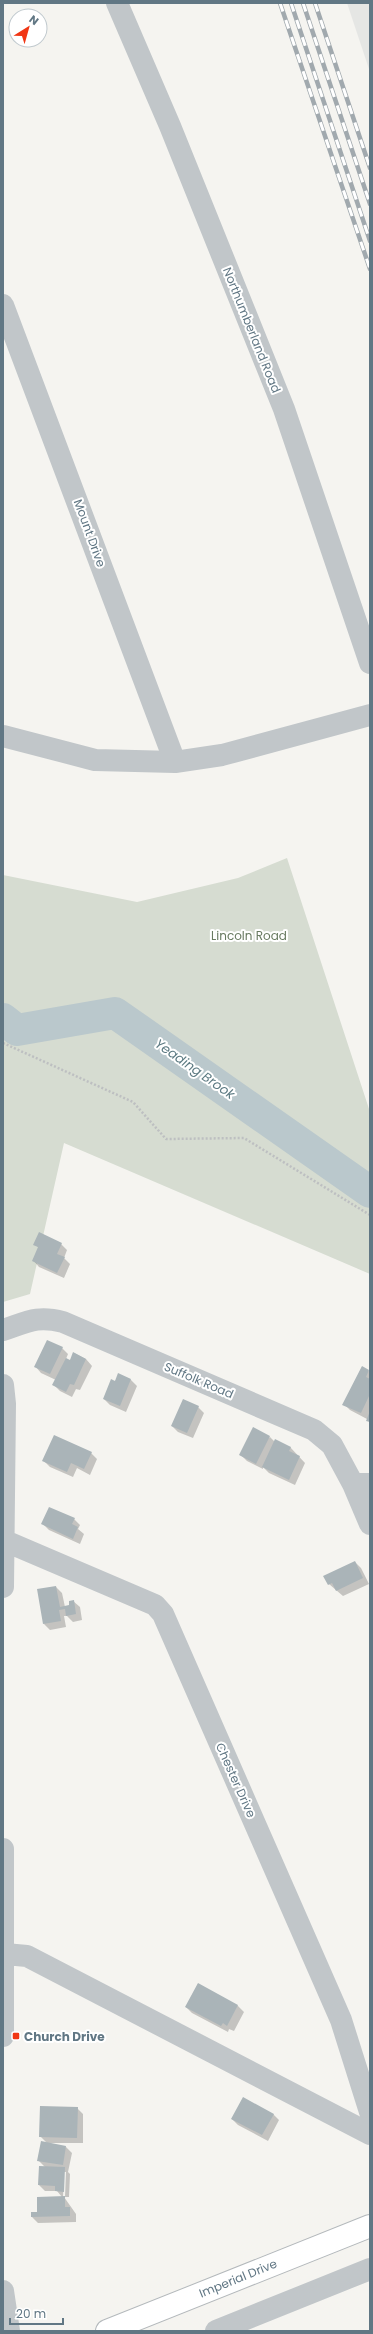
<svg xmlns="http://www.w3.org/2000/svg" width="373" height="2334" font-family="Poppins,sans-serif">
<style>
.built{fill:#e5e6e4}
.green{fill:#d6dcd1}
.shadow{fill:#0003;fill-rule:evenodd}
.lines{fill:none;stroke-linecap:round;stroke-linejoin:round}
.river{stroke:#bac8cc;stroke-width:32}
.building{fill:#aab4b8}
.major-casing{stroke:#b4b9bc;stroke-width:24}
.path{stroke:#bdbfc1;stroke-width:2.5;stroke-dasharray:2 2;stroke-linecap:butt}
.minor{stroke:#c1c6c9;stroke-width:22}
.major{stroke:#fff;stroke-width:22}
.rail-casing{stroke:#a1a9ae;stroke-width:4.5}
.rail{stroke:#fff;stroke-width:3;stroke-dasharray:9;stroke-linecap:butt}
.poi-dot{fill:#f13614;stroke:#fff;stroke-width:1.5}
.labels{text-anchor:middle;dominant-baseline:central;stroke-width:4;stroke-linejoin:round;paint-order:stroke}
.street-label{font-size:12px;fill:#617784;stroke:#fff}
.park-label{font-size:12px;fill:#687a60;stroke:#fff}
.poi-label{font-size:12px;font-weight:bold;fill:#617784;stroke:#fff;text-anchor:start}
.water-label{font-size:13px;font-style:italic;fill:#5c7a82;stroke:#fff}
</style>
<rect width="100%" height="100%" fill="#f5f4f0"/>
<path class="built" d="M347,3H370V72Z"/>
<path class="green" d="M287,858L370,1112V1274L64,1143L30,1294L3,1302V875L137,902L238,878Z"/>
<path class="shadow" d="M35,1244H61L67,1250L64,1258L70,1264L64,1278L39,1267L33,1260L39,1248Z
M62,1348L68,1354L66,1359L70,1361L74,1353L86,1359L92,1366L80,1390L76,1389L72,1397L60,1391L54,1385L56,1380L41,1373L35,1366Z
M362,1367L370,1372V1423L367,1419L350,1410L344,1404Z
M119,1375L131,1380L137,1386L126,1412L110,1405L104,1399Z
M198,1407L204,1413L193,1438L178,1432L172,1426Z
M270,1437L275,1442L290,1447L305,1463L295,1485L269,1473L263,1467V1469L247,1461L241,1455Z
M91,1453L97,1459L90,1475L77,1468L73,1477L50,1467L44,1461Z
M74,1519L80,1525L78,1529L84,1534L80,1544L49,1530L43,1524Z
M355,1562L361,1568L369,1584L343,1596L329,1584Z
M56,1587L62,1593L65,1607L71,1606L73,1601L80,1607L82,1620L73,1622L67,1616H64L66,1627L50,1630L44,1624Z
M198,1984L238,2006L244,2012L234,2031L229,2029L228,2032L192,2013L186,2007Z
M77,2108L83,2114V2143H47L40,2136Z
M273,2114L279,2120L268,2141L238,2125L232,2119Z
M66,2147L72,2153L68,2172L70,2174L69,2197H64L76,2214V2222L38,2223L32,2217L62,2197L57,2191H45L39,2185L45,2167L38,2160ZM64,2172H66L65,2197H63Z"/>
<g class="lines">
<path class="river" d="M3,1019L17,1030L115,1013L370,1192"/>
</g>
<path class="building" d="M39,1232L62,1243L57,1254L65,1257L57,1273L32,1261L38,1247L33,1245Z
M47,1340L63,1347L50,1374L34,1367Z
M73,1352L86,1359L74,1385L70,1384L66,1392L52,1385L66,1358L70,1360Z
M362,1366L369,1370L366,1377L370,1379V1394L361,1413L342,1405Z
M118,1373L131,1379L120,1406L103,1399L111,1379L115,1381Z
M183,1399L199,1406L187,1433L171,1426Z
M370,1411V1422L366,1421Z
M253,1427L270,1436L256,1464L239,1455Z
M54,1435L92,1452L84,1469L71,1463L67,1472L42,1461Z
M275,1439L291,1447L289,1451L300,1456L289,1480L262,1467Z
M49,1507L75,1518L72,1524L78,1527L73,1539L41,1524Z
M355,1561L363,1578L336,1591L332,1583L328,1585L323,1576Z
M56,1586L60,1607L69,1605V1601L74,1600L76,1614L66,1616L65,1609L59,1610L61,1621L43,1624L37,1589Z
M198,1983L238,2005L227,2026L223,2023L221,2026L185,2007Z
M243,2097L274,2114L262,2135L231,2119Z
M40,2106L78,2107L77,2138L39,2137Z
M41,2141L66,2146L63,2165L37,2161Z
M39,2166L65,2167L64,2192L55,2191V2186L38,2185Z
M65,2196V2207H70V2216L31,2217V2212H37V2197Z"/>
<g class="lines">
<g class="major-casing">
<path id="major" d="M107,2331L370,2226"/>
</g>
<path class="path" d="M3,1043L133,1102L166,1139L244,1138L370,1215"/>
<path class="minor" d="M117,3L170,126L284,409L370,663
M3,305L175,762
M3,736L95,760L175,762L222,755L370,715
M3,1330C27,1322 37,1315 63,1322L314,1430L332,1445L353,1484H370
M3,1385L5,1404L3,1587
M353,1484L370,1524
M3,1540L155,1605L163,1614L341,2020L370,2112
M3,1849V2036
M5,1954L27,1956L370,2134
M3,2291L9,2331
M216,2331L370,2269"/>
<use href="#major" class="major"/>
<g class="rail-casing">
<path id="rail" d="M280,3L370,269
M291,3L370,241
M303,3L370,204
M315,3L370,168"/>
</g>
<use href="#rail" class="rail"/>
</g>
<rect class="poi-dot" x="12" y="2032" width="8" height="8" rx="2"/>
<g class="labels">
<g class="street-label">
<text transform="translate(252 330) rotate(68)">Northumberland Road</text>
<text transform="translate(90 533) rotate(70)">Mount Drive</text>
<text transform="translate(199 1380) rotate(23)">Suffolk Road</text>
<text transform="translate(236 1780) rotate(66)">Chester Drive</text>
<text transform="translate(238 2278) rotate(-22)">Imperial Drive</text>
</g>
<g class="park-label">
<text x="249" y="935">Lincoln Road</text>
</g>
<g class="poi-label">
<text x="24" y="2036">Church Drive</text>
</g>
<g class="water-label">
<text transform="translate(195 1069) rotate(35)">Yeading Brook</text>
</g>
</g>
<rect width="373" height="2334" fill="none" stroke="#617784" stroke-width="8"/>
<g transform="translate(28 28) rotate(37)"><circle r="19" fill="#ffffff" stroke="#c0c9ce"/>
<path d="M0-3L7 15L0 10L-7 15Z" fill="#f13614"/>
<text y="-6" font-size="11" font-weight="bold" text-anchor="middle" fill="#617784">N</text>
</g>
<path d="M10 2318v6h53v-6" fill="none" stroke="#617784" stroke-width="2"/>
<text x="16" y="2318" font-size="12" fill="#617784" stroke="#ffffff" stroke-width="3" paint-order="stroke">20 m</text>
</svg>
